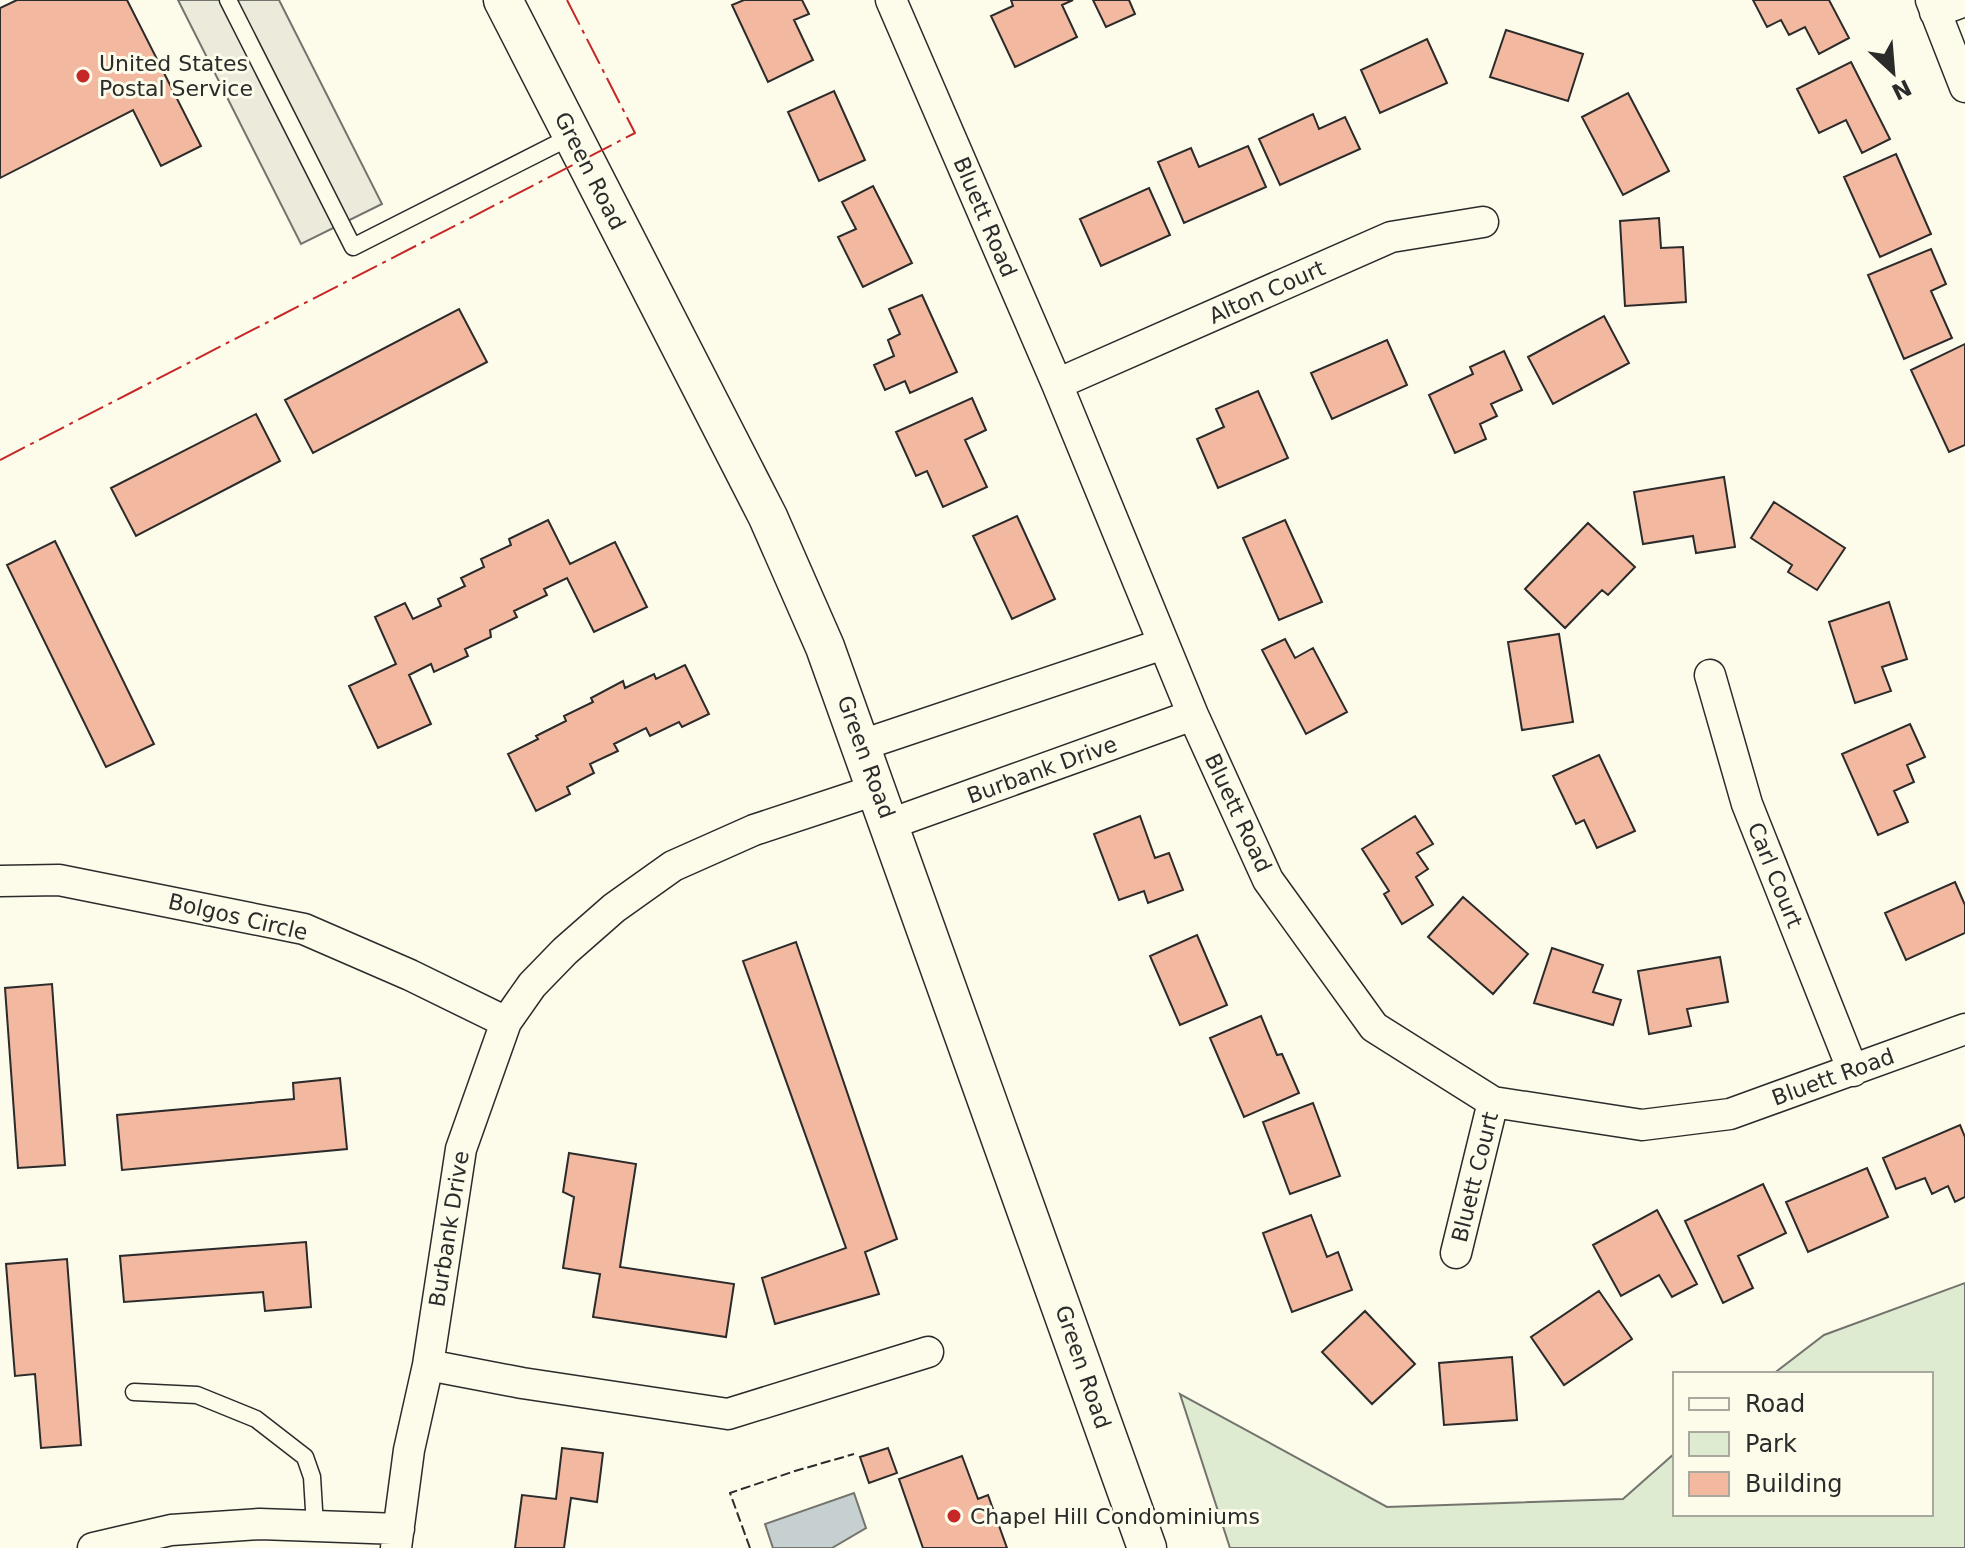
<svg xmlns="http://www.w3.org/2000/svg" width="1965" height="1548" font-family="'DejaVu Sans',sans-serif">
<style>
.green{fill:#deebd1;stroke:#74746e;stroke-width:2}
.parking{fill:#eceadb;stroke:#74746e;stroke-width:2}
.water{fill:#c7d0d0;stroke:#74746e;stroke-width:2}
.building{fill:#f2b8a0;stroke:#2b2b2b;stroke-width:2}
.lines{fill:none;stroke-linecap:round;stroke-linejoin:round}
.service-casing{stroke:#2b2b2b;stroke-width:19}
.minor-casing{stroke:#2b2b2b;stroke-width:33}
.tertiary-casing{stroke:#2b2b2b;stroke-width:41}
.service{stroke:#fdfbea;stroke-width:16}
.minor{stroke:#fdfbea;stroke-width:30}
.tertiary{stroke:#fdfbea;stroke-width:38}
.fence{stroke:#2b2b2b;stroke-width:2;stroke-dasharray:10 4;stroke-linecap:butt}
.power{stroke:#c62828;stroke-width:2;stroke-dasharray:28 6 4 6;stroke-linecap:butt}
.poi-dot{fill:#c62828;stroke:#fdfbea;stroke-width:3}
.labels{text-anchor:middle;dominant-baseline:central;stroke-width:6;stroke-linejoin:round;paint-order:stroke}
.poi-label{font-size:22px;fill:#2b2b2b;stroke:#fdfbea;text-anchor:start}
.street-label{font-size:22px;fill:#2b2b2b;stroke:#fdfbea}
</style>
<rect width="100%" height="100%" fill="#fdfbea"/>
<path class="green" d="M1965,1283V1548H1230L1180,1394L1387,1507L1623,1499L1675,1453V1514H1931V1374H1773L1824,1335Z"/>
<path class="parking" d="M178,0H279L382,204L301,244Z"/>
<path class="water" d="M854,1493L866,1528L832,1548H773L765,1524Z"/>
<path class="building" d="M17,0H127L201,146L161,166L133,110L0,178V8Z
M744,0H802L809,14L794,20L813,60L768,82L732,5Z
M1011,0H1073L1062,5L1077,37L1015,67L991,16L1013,6Z
M1093,0H1129L1135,14L1106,27Z
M1753,0H1829L1849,38L1819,54L1805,27L1789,35L1781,20L1767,27Z
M1506,30L1583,54L1568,101L1490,77Z
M1427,39L1447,83L1380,113L1361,70Z
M1851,62L1890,139L1862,153L1846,120L1819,133L1797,89Z
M834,91L865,160L819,181L788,112Z
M1628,93L1669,171L1623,195L1582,117Z
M1313,114L1319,129L1345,117L1360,149L1280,185L1259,139Z
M1248,146L1266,187L1184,223L1158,162L1191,148L1199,167Z
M1896,154L1931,234L1880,257L1844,177Z
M873,186L912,263L863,287L838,237L856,229L842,202Z
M1149,188L1170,235L1101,266L1080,219Z
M1659,218L1661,248L1683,247L1686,302L1625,306L1620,221Z
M1931,249L1946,284L1931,291L1952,338L1904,359L1868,275Z
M922,295L957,372L910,393L905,381L885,390L874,365L894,356L888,340L900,334L889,309Z
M459,309L487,362L313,453L285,400Z
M1604,316L1629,363L1553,404L1528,357Z
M1387,340L1407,385L1332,419L1311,373Z
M1965,344V445L1949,452L1911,370Z
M1504,351L1522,390L1491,404L1497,416L1480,424L1486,439L1455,453L1429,395L1473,374L1470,367Z
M1258,391L1288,458L1218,488L1197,439L1224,427L1216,409Z
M972,398L986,430L965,440L987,487L943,507L927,471L916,476L896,432Z
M256,414L280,461L136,536L111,488Z
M1724,477L1735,547L1696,553L1693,536L1643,544L1634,492Z
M1774,502L1845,548L1817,590L1788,572L1792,565L1751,538Z
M1017,516L1055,599L1012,619L973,536Z
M548,520L570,564L615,542L647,607L594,632L567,578L544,589L547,595L514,611L517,617L490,630L491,637L465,649L468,656L434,672L431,664L409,675L431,724L378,748L349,686L396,664L375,617L405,603L413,619L441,606L438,599L465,586L461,578L484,567L481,559L511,545L509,539Z
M1285,520L1322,602L1279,620L1243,538Z
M1588,523L1635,567L1608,595L1602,590L1565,628L1525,589Z
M55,541L154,744L106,767L7,565Z
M1889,602L1907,659L1882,667L1891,691L1855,703L1829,622Z
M1559,634L1573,722L1522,730L1508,642Z
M1285,639L1295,658L1313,648L1347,712L1306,734L1262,650Z
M685,665L709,714L682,727L679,722L650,736L646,728L614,744L618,751L590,764L594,773L567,787L570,794L536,811L508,754L538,739L536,736L566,721L564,716L593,702L591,698L623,681L625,688L654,674L656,679Z
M1910,724L1925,757L1907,765L1914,782L1894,791L1908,822L1878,835L1842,754Z
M1599,755L1635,831L1597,848L1584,820L1576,824L1553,776Z
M1140,816L1155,858L1169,853L1183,890L1148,903L1144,891L1119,900L1094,834Z
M1415,816L1433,844L1417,853L1428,869L1416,877L1433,905L1402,924L1384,894L1389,891L1362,849Z
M1955,882L1965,905V933L1906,960L1885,913Z
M1463,897L1528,954L1493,994L1428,937Z
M1197,935L1227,1005L1180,1025L1150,956Z
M796,942L897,1239L865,1252L879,1294L775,1324L762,1278L846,1248L743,961Z
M1552,948L1603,965L1593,992L1621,1000L1613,1025L1534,1003Z
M1720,957L1728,1002L1687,1009L1691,1026L1649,1034L1638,971Z
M52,984L65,1165L18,1168L5,988Z
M1261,1016L1277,1055L1282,1054L1299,1093L1244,1117L1210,1038Z
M340,1078L347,1149L122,1170L117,1115L294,1099L293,1083Z
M1313,1103L1340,1176L1290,1194L1263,1122Z
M1960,1125L1965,1137V1197L1955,1202L1948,1186L1932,1194L1925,1178L1896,1189L1883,1158Z
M569,1153L636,1164L620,1267L734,1284L726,1337L593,1317L600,1274L563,1268L574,1197L563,1192Z
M1867,1168L1888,1217L1808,1252L1786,1202Z
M1763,1184L1786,1233L1738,1256L1753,1288L1723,1303L1685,1221Z
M1657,1210L1697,1284L1672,1297L1659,1275L1621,1296L1593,1245Z
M1311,1215L1327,1257L1338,1252L1352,1290L1292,1312L1263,1233Z
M306,1242L311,1307L265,1311L263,1292L124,1302L120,1256Z
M67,1259L81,1445L41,1448L35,1374L15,1376L6,1264Z
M1599,1291L1632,1339L1564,1385L1531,1337Z
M1365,1311L1415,1364L1372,1404L1322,1352Z
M1512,1357L1517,1420L1444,1425L1439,1363Z
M562,1448L603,1453L597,1502L571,1498L564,1548H515L522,1495L556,1499Z
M888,1448L897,1473L869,1483L860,1457Z
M962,1456L978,1499L988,1495L1007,1548H923L899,1479Z"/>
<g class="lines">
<g class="service-casing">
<path id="service" d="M228,0L353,247L572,136
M134,1392L197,1395L256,1419L305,1457L312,1477L315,1526"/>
</g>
<g class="minor-casing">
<path id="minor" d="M891,0L1057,384L1193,715L1268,880L1374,1027L1493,1102L1642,1125L1730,1114L1965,1029
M1931,0L1965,87
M1935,12L1965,1
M1057,384L1391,237L1483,222
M1710,675L1747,804L1853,1071
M862,745L1163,644
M890,824L1193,715
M0,881L59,880L304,929L410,975L506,1022
M1456,1253L1493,1102
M428,1365L522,1383L728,1414L928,1352
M93,1548L171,1530L260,1524L399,1529
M396,1548L409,1450L428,1365L461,1149L506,1022L532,985L565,951L614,908L673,866L754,830L878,789"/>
</g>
<g class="tertiary-casing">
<path id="tertiary" d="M503,0L768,517L825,647L1147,1548"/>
</g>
<use href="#service" class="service"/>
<use href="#minor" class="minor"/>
<use href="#tertiary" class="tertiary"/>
<path class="fence" d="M750,1548L730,1493L795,1471L854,1454"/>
<path class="power" d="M0,460L635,133L567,0"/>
</g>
<g class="poi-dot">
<circle cx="83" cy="76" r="8"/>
<circle cx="954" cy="1516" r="8"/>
</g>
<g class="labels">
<g class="poi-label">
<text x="99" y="63">United States<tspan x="99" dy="25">Postal Service</tspan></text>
<text x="970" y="1516">Chapel Hill Condominiums</text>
</g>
<g class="street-label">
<text transform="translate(590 171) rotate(63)">Green Road</text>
<text transform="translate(985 217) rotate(67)">Bluett Road</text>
<text transform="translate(1267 292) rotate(-24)">Alton Court</text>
<text transform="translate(866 757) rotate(70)">Green Road</text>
<text transform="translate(1042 770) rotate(-20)">Burbank Drive</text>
<text transform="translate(1238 813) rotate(65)">Bluett Road</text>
<text transform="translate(1775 875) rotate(68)">Carl Court</text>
<text transform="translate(238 917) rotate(13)">Bolgos Circle</text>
<text transform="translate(1833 1077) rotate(-20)">Bluett Road</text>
<text transform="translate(1475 1177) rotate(-76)">Bluett Court</text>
<text transform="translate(449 1229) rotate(-81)">Burbank Drive</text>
<text transform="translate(1083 1367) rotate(71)">Green Road</text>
</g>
</g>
<rect x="1673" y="1372" width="260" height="144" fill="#fdfbea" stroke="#a9a89e" stroke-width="2"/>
<rect x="1689" y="1398" width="40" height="12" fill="#fdfbea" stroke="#a9a89e" stroke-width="2"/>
<text x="1745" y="1412" font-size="24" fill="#2b2b2b">Road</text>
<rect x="1689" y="1432" width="40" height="24" fill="#deebd1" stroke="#a9a89e" stroke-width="2"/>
<text x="1745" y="1452" font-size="24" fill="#2b2b2b">Park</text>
<rect x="1689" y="1472" width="40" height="24" fill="#f2b8a0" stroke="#a9a89e" stroke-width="2"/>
<text x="1745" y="1492" font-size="24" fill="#2b2b2b">Building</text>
<g transform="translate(1893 72) rotate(154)" stroke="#fdfbea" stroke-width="6" paint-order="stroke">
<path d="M0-6L14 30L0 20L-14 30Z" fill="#2b2b2b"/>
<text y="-12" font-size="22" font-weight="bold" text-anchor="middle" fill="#2b2b2b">N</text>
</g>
</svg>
